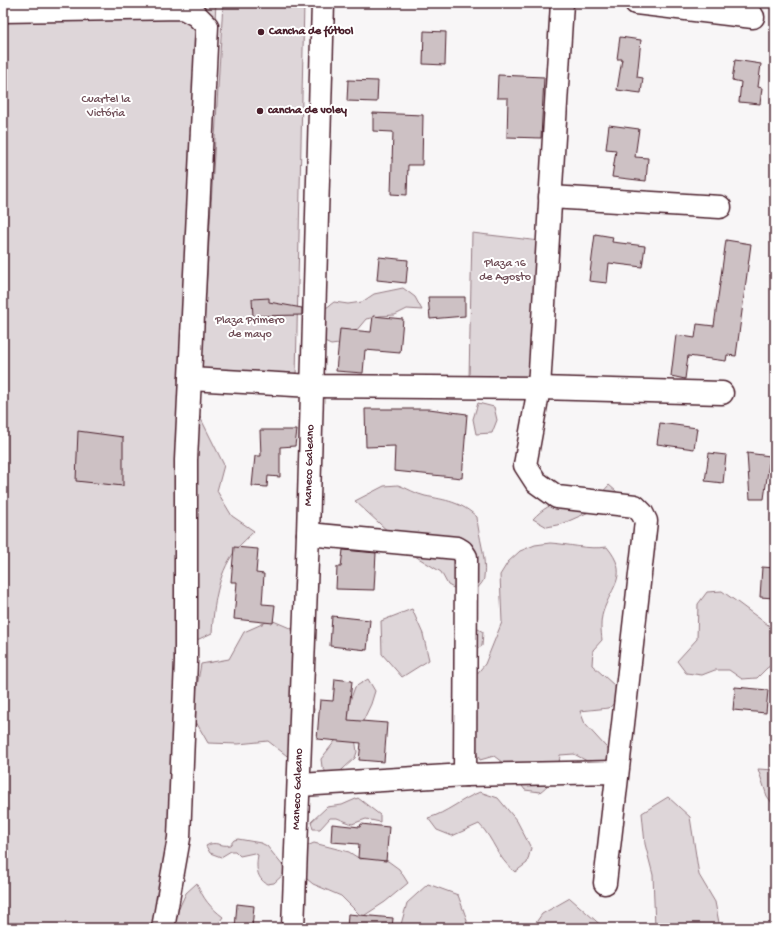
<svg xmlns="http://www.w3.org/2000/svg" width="778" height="931" font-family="'Gochi Hand',sans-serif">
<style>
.green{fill:#ded6d9;stroke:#947a82}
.building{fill:#cdc1c4;stroke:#4a1f2b}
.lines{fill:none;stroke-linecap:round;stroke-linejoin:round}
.minor-casing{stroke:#4a1f2b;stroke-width:25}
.minor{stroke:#fff;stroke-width:22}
.poi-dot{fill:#4a1f2b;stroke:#fff;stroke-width:1.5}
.labels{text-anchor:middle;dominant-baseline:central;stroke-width:4;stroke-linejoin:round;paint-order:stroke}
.poi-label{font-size:12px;font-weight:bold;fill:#4a1f2b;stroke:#fff;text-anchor:start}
.park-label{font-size:12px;fill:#6f4d56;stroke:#fff}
.street-label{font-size:12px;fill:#4a1f2b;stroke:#fff}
</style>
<rect width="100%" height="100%" fill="#f8f6f7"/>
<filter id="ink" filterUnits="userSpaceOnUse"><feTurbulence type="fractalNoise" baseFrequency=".025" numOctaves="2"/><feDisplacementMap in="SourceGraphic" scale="8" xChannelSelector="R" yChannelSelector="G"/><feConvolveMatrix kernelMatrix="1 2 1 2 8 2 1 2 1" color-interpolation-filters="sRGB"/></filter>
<g filter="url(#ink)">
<path class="green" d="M3,3H216L192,427L197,411L224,465L217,491L232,516L254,531C248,538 240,544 235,551C217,576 214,605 212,633L186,645L164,928H3Z
M223,3H304L296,376L201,375Z
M472,233L540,241L532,378L469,379Z
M403,288L415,297L422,310L407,309L395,315L380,316L366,319L346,343L331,345L318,339L322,311L334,302L348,304L362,302L374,294Z
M478,403L494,407L497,420L492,433L476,434L473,419Z
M398,485C407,488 416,494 425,496C446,500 461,502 477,517C478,536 487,558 484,577C484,582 479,586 476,590L461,592L448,585L441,572L415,556L355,501L384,486Z
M609,485L624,498L617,511L604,514L589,512L562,524L547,527L533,519C552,498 572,500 598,497Z
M550,543C569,544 588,550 607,547C630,575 612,585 603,612C600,622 601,631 602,640L593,650L592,665L615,686L619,699L609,708L580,711L585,724L626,769L613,775L574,754L560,755C558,774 556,779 540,792L525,790L507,766L494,756L480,760L464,731L466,687L485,664L502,622L500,575L508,562L520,551L535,545Z
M722,591L775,630V663L767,668L757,678L742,679L729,670H715L702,675L686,673L677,661L697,639L698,604L707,592Z
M412,609L423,634L429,660L402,677L382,654L381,621Z
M271,620L297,631L301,684L314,709L309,737L291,759L268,741L238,744L208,743L192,715L201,664L229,659L244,632Z
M470,624L483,632L482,646L470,653Z
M368,679L375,691L371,704L355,738L357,752L355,758L332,779L322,767L321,759L335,741L336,726L345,715L355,687Z
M758,769L775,770V807L767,796Z
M480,792L498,798L517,821L531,848L527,863L515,872C496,857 495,840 479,824L452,836L437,830L428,818C447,813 461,799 480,792Z
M668,797L690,817L699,875L715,902L720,928H655L653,875L645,844L642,813Z
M358,798L380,815V822L366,819L352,824L337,818H330L320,829H313L311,822L327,807L342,805Z
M238,839L261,843L267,846L283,866L285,873L274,883L267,884C256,878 256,866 258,855L254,853L240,856L235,851H231L221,857L210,853L206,846C215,840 221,847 230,845L234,840Z
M314,843L349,852L360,859L375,858L388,861L399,869L408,883L385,902L362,917L341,896L313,884L301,874L300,849Z
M197,883C203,899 210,907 223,917L215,928H170L186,893Z
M428,884L458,895L467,920L466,928H400L407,903Z
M570,898L604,928H532L542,914Z"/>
<path class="building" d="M424,31L446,32L445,65L423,64Z
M620,37L641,40L637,77L643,78L641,93L617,90L622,59H617Z
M735,60L761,64L758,87L762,88L760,104L739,102L741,82L732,80Z
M498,75L544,77L541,138L507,137L508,98H497Z
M348,80L378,81L377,102L347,101Z
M373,113L423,115L422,165H408L407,195L391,194L393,132L373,131Z
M609,125L639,129L635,157L648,158L646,181L612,177L616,150L606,149Z
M595,234L613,237L612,242L645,246L642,267L609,263L607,283L589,281Z
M726,240L751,244L736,356L727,355L726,361L688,356L685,379L671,376L676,335L695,338L697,324L714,326Z
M379,257L408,260L406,283L377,280Z
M428,297H465V316L430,319Z
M269,298V302L302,308V315L253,316L252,299Z
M373,316L403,319L400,353L365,350L363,373L336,371L340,329L371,332Z
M365,409H429L467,414L462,478L394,471L395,446L366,447Z
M660,423L697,428L694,449L657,444Z
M260,430H297L295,446L280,447V477L268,476L267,487L252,486L255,456H261Z
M78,431L123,437V486L76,481Z
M709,453L726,455L723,483L705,481Z
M747,453L770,456L764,499H750Z
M234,547L258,549L256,573L264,574L262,604L275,605L273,623L234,619L237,582H231Z
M343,550L376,553L374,590L336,589L337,567H341Z
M762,567L775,568L774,598L760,597Z
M332,616L370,620L367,650L330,646Z
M335,679L352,681L348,720L387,723L384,762L359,760L361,743L317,739L320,700L333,701Z
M735,687L768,690L766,713L733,710Z
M332,824L360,827L361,824L389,827L386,861L358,858L359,844L331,842Z
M237,904L254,906L252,928H235Z
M348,914L393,918L392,928H347Z"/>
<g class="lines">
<g class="minor-casing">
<g id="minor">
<path d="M562,3L539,388L525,465L536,482L557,497L635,506L642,513L646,521L605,883"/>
<path d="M636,3L753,17"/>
<path d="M3,11L183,8L196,15L207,26L186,460V661L179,838L163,928"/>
<path d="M550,197L720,207"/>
<path d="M190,379L312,386L539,388L722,393"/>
<path d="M308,534L457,548L462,551L466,557L465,775"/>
<path d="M300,785L465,775L616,772"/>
<path id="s1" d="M293,928L308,534L323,3"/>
</g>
</g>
<use href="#minor" class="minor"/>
</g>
</g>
<g class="poi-dot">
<circle cx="261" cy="32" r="4"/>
<circle cx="260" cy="111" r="4"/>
</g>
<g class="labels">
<g class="poi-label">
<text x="269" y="32">Cancha de fútbol</text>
<text x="268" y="111">cancha de voley</text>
</g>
<g class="park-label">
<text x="106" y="100">Cuartel la<tspan x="106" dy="14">Victória</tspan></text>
<text x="505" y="264">Plaza 16<tspan x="505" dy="14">de Agosto</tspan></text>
<text x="250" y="321">Plaza Primero<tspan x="250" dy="14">de mayo</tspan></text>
</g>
<g class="street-label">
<text stroke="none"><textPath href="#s1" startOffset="463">Maneco Galeano</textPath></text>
<text stroke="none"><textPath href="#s1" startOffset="139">Maneco Galeano</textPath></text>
</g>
</g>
<rect width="778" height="931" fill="none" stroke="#fff" stroke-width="16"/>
<rect x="8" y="8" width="762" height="915" fill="none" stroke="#4a1f2b" stroke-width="1.5" filter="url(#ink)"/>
</svg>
